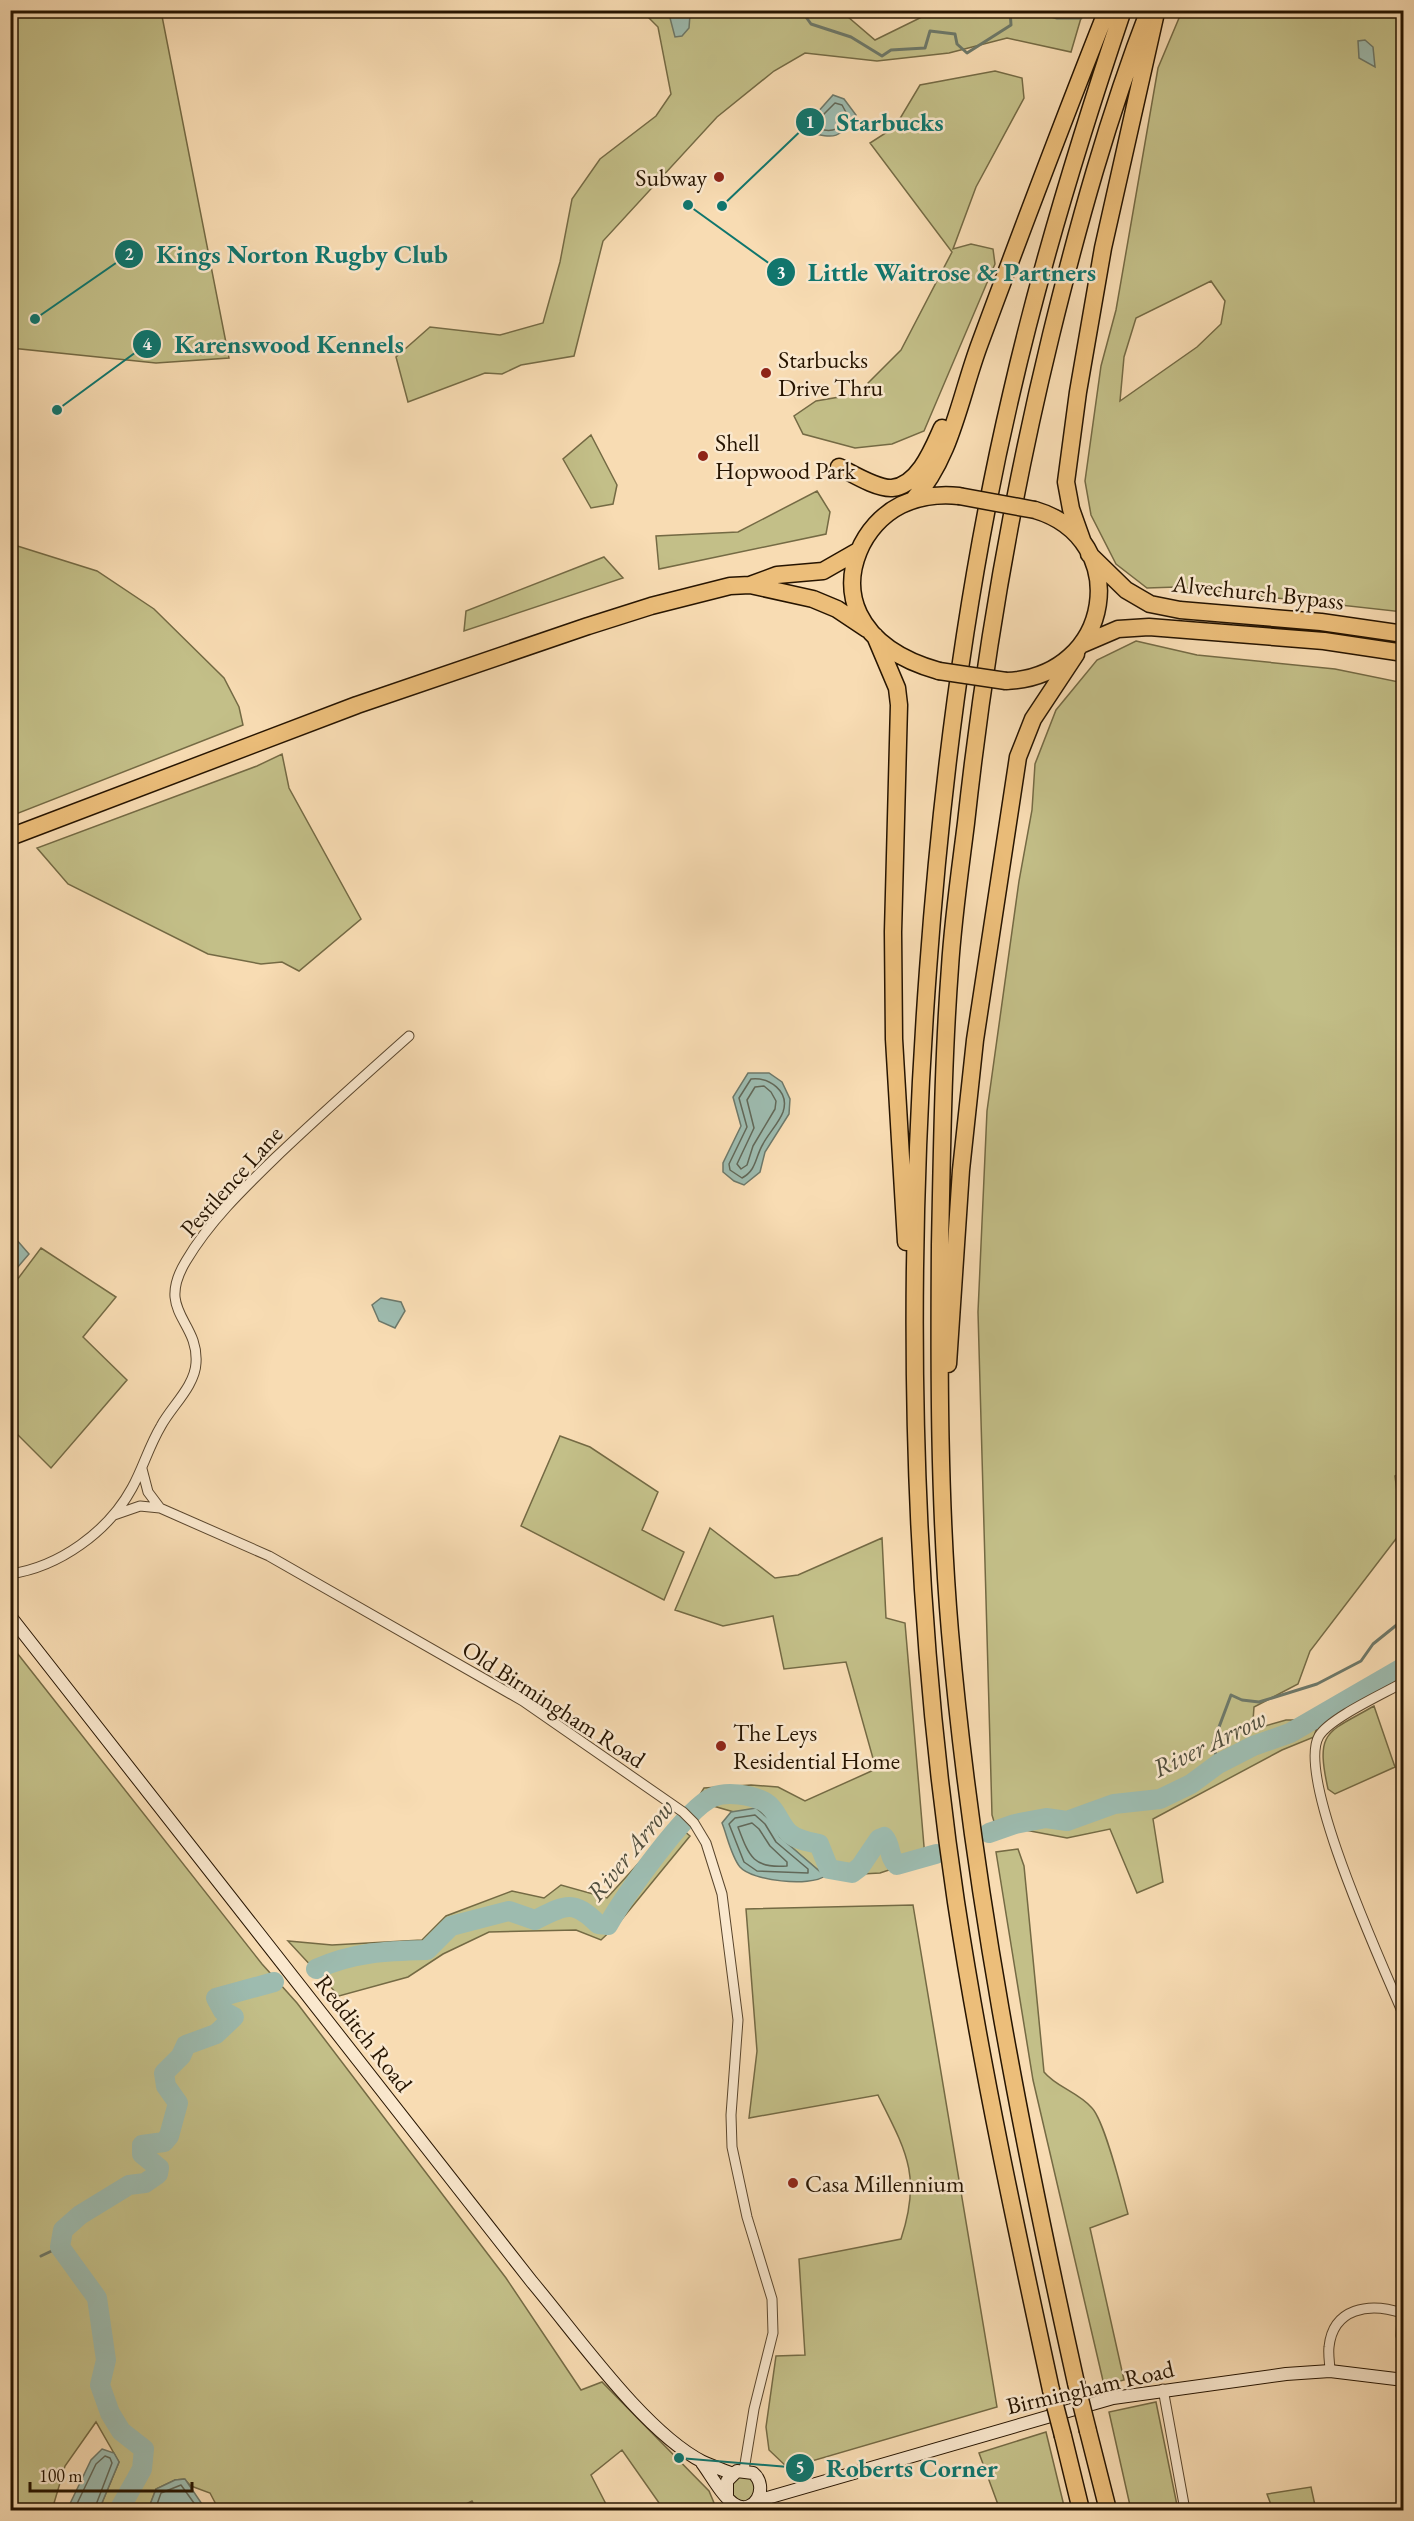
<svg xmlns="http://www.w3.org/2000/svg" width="1414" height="2521" font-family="'EB Garamond',serif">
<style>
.green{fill:#c3bf88;stroke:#746a44;stroke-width:1.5;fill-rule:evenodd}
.water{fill:#9dbbaf;stroke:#6d7869;stroke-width:1.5}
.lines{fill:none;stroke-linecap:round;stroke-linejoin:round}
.shore{stroke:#626858;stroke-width:1.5}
.stream{stroke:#6d7869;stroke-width:3}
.river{stroke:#9dbbaf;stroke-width:20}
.street-casing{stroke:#5a462d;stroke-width:11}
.secondary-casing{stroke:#261400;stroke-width:14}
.highway-casing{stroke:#261400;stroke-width:19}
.street{stroke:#fae8ce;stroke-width:9}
.secondary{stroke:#fae8ce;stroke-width:12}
.highway{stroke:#ecbe7a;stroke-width:16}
.highway-bridge-casing{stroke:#261400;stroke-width:19;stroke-linecap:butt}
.highway-bridge{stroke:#ecbe7a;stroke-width:16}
.poi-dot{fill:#8f2418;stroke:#fae8ce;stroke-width:2}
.labels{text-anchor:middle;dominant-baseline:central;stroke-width:5;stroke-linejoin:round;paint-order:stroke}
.poi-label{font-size:24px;fill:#261400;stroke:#fae8ce;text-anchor:start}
.street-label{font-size:24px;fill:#261400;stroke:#fae8ce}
.water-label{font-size:26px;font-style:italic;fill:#504e3d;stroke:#fae8ce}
.leader{fill:none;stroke:#0f766e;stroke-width:2}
.callout-dot{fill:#0f766e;stroke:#fae8ce;stroke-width:2}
.mark-label{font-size:18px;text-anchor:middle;font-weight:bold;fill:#fff}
.callout-label{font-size:26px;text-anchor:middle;font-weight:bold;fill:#0f766e;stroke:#fae8ce;stroke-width:5;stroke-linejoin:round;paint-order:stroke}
</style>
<rect width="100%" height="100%" fill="#f8dcb3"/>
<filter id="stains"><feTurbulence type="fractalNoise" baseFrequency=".00333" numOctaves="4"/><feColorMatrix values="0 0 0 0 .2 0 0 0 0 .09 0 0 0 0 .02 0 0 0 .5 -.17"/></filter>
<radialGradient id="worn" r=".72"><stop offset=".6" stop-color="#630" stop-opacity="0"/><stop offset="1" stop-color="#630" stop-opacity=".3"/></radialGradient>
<path class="green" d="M1072,10L1081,18L1071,52L1007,38L949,53L877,61L805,53L774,71L717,117L603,241L574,356L521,365L502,374L485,373L408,402L396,357L430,327L500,335L543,323L560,262L572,199L600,159L656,116L671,94L658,27L642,11H841L875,40L934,11Z
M10,11H161L229,358L156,363L11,348Z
M1182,11H1403V612L1177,587L1147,588L1116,564L1091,515L1085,481L1101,366L1116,310L1158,68ZM1211,281L1225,301L1221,324L1197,347L1120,401L1124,357L1136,318Z
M995,71L1022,78L1024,98L976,187L953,249L971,244L993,249L995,264L924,431L892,444L855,448L803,434L794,416L816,401L857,394L901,350L952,252L870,143L895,127L920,85Z
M591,435L617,485L613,504L591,508L563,459Z
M817,491L830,512L826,534L659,569L656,536L738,532Z
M11,544L97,571L154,609L224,678L239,707L243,725L11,816Z
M604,557L623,578L464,631L466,611Z
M1136,641L1197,655L1335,669L1404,683V1472L1395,1476L1402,1531L1310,1651L1298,1684L1254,1707L1253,1721L1265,1726L1286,1720H1319L1314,1737L1282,1750L1153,1819L1163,1882L1137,1893L1110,1829L1067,1838L1025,1830L998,1835L992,1815L978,1312L987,1111L1019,881L1032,810L1035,764L1056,710L1097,660Z
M282,754L289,788L361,919L299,971L282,962L261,964L208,954L68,884L37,848L257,766Z
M41,1248L116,1297L83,1337L127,1380L51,1468L10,1427L11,1288Z
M560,1436L590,1447L658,1492L642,1530L684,1552L664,1600L521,1526Z
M710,1528L775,1578L798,1575L882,1538L886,1618L905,1623L925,1858L880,1873L825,1876L758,1819L696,1801L704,1788L751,1785L778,1787L805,1801L876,1769L846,1662L784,1669L773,1616L723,1626L675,1610Z
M10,1644L262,1964L297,2003L506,2278L581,2390L602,2382L709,2491L717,2510H664L622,2450L591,2475L609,2510H477L472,2501L454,2510H219L210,2493L191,2486L184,2479L175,2480L156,2489L148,2510H99L119,2462L96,2422L65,2466L52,2510H11Z
M1374,1706L1395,1767L1335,1794L1328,1789C1315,1730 1327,1733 1374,1706Z
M675,1823L690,1836L618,1924L601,1940L576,1930L489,1932L443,1954L408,1977L339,1996L288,1941L332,1945L422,1940L446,1916L512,1891L544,1898L561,1885L607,1898Z
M1018,1849L1024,1866L1044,2072C1056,2087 1078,2092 1092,2108C1105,2122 1122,2192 1128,2214L1090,2228L1124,2380L1104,2385L1033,2080L996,1852Z
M913,1905L997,2407L788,2468L769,2450L766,2427L776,2356L805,2355L799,2259L901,2239C922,2176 906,2151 878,2095L749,2118L757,2051L746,1909Z
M1156,2402L1178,2510H1131L1109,2412Z
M1046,2432L1065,2510H1000L979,2453Z
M748,2474L758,2489L746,2503L733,2499L730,2481Z
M1311,2487L1316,2510H1273L1267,2494Z"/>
<path class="water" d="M680,13L690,15L689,28L682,36L675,37L670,18Z
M1365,40L1373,47L1375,67L1359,58L1358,41Z
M833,95L844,99L856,115C840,139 835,139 808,132L817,113Z
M748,1073H769L782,1082L790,1099L789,1114L765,1152L760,1172L744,1185L734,1181L723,1172V1163L741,1126L733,1097Z
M10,1236L16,1239L29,1254L17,1268L11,1263Z
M381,1298L401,1302L405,1311L395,1328L379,1321L372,1305Z
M756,1808L770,1820L780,1837L825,1876C810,1887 752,1881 740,1867C731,1856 727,1835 722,1823L731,1812Z
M102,2449L114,2453L119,2462L99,2510H67L91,2460Z
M185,2479L206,2510H148L156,2489L175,2480Z"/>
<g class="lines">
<path class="shore" d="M835,103L842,105L848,116C840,129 834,133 819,129L822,116Z
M751,1079C769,1077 790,1091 783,1112C779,1123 768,1134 763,1144C755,1157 757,1170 742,1178L730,1170L729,1164L747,1127L739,1098Z
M764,1086L771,1092L776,1101L775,1109L753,1146L747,1165L741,1169L737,1164L754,1128L747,1100L755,1087Z
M755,1815L765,1824L776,1842L808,1869V1873L757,1871L744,1862L729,1824L735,1818Z
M752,1823L759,1829L770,1846L787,1862V1866C753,1869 749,1856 738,1827Z
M74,2510L96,2464L105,2456L110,2458L112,2463L94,2510
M155,2510L161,2493L181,2485L199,2510"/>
<path class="stream" d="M772,10H774
M808,10L806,17L811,24L851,37L882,56L891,50L925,48L930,31L955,34L957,44L967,53L1011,25L1010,10
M1031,10L1057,18H1081
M1218,1764L1213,1743L1231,1695L1242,1700L1259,1702L1317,1684L1361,1661L1373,1644L1404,1619
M41,2256L60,2247"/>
<path class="river" d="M989,1833L1015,1824L1046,1818L1067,1821L1114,1804L1160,1799L1191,1784L1218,1764L1253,1746L1290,1733L1404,1667
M316,1969C354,1952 386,1951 427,1950L451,1926L509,1911L535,1920C565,1905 573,1899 598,1924L608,1925C624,1897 686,1808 713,1797C727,1791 750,1795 763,1801C777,1808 779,1824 789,1833C797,1840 809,1842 819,1844L829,1869L852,1873L860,1867L879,1839L884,1837C892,1846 888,1857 897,1865L936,1854
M119,2510L142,2469L144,2449L121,2431L110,2413L100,2385L106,2360L97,2298L60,2247L63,2230L80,2215L129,2185L145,2183L158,2174L159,2168L142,2154V2145L164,2142L169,2136L178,2103L166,2086L164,2073L181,2056L186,2045L216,2034L234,2017L223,2011L216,1998L274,1982"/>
<g class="street-casing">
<path id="street" d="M142,1469L148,1492L160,1508
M114,1515L140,1506L160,1508L269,1556L523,1701L683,1812L694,1823L706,1843L722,1894L738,2020L731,2115L732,2147L747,2217L772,2299L773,2333L754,2409L744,2470
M10,1574C59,1567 108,1532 132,1488C143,1468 149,1446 161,1426C171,1407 195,1386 196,1363C199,1320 155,1312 186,1261C209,1222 242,1190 275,1158C319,1116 364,1076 409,1036
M1404,1682C1383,1694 1330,1718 1319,1736C1295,1777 1384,1968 1404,2016
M1401,2336L1402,2313
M1330,2371C1330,2364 1328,2355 1329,2347C1333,2308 1369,2302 1402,2313L1404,2307
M1163,2389L1185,2510"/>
</g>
<g class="secondary-casing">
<path id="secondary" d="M10,1616L532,2282C576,2334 644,2432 703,2462C712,2466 723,2470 733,2474
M702,2463C711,2475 722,2496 734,2504C754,2517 770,2487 753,2473L737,2471L727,2481V2496
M757,2501L1113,2398L1286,2374L1330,2371L1404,2380"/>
</g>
<g class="highway-casing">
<path id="highway" d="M839,467C853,474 877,489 892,488C919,485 933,448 942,428
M913,500C952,457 960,396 980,343C1021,232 1063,121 1107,10
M1082,540L1071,509L1066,482L1078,392L1103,248L1155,17
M1089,554L1126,590L1150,604L1180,610L1321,622L1404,634
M750,585L813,599L837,609L867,629
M875,636L897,688L899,705L893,932L894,1039L906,1242
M1083,644L1118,629L1149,627L1324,641L1404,653
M939,671C907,662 874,645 859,614C840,574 863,524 901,505C920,496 939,494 959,496
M1006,681C1114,677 1133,539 1035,510
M10,837L357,705L588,626L651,606L730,586L750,585L777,575L823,571L858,551
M948,1364L961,1170L975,1040L1018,757L1033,719L1076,654
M1076,2383C1021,2135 972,1886 950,1632C939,1504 939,1374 940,1245C942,1152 943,1060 950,967C953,919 960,871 966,823C984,658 1012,495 1051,335C1078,225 1108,116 1149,10
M1051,2390C1016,2228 981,2066 956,1902C910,1594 905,1280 928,970C942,777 967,583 1011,395C1041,264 1080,137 1123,10
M1088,2431L1108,2510
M1063,2436L1081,2510"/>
</g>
<use href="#street" class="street"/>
<use href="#secondary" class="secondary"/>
<use href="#highway" class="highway"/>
<g class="highway-bridge-casing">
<path id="highway-bridge" d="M959,496L1035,510
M939,671L1006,681
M1076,2383L1088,2431
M1051,2390L1063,2436"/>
</g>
<use href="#highway-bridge" class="highway-bridge"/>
</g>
<g class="poi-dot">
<circle cx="719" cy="177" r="6"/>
<circle cx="766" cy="373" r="6"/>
<circle cx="703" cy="456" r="6"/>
<circle cx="721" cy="1746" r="6"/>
<circle cx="793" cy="2183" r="6"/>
</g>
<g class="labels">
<g class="poi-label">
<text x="707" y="177" text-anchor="end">Subway</text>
<text x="778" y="359">Starbucks<tspan x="778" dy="28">Drive Thru</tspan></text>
<text x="715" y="442">Shell<tspan x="715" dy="28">Hopwood Park</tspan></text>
<text x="733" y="1732">The Leys<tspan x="733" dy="28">Residential Home</tspan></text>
<text x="805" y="2183">Casa Millennium</text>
</g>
<g class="street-label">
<text transform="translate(1258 592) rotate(6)">Alvechurch Bypass</text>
<text transform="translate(231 1181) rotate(-48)">Pestilence Lane</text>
<text transform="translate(554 1704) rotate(33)">Old Birmingham Road</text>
<text transform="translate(364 2033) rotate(52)">Redditch Road</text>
<text transform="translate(1090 2387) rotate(-13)">Birmingham Road</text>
</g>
<g class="water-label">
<text transform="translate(1209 1743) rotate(-26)">River Arrow</text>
<text transform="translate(630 1850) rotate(-51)">River Arrow</text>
</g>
</g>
<path class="leader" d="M722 206L810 122M35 319L129 254M688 205L781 272M57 410L147 344M679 2458L800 2468"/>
<g class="callout-dot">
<circle cx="722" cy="206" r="6"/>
<circle cx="35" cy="319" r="6"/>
<circle cx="688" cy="205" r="6"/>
<circle cx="57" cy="410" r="6"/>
<circle cx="679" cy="2458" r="6"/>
<circle cx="810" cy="122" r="15"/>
<circle cx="129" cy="254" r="15"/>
<circle cx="781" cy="272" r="15"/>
<circle cx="147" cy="344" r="15"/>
<circle cx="800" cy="2468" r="15"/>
</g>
<g class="mark-label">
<text x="810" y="128">1</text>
<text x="129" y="260">2</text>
<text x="781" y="279">3</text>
<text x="147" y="350">4</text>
<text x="800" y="2474">5</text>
</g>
<g class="callout-label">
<text x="890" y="131">Starbucks</text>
<text x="302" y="263">Kings Norton Rugby Club</text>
<text x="952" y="281">Little Waitrose &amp; Partners</text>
<text x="289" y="353">Karenswood Kennels</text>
<text x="912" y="2477">Roberts Corner</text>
</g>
<rect width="1414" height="2521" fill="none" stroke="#f8dcb3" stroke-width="36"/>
<rect x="12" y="12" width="1390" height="2497" fill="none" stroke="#261400" stroke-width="3"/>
<rect x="18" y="18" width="1378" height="2485" fill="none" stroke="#261400" stroke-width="1.5"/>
<path d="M30 2482v9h162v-9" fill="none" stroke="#261400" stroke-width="3"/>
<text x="39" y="2482" font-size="18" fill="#261400" stroke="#fae8ce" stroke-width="4.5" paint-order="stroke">100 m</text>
<rect width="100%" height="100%" filter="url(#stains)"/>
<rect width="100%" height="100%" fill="url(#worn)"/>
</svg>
